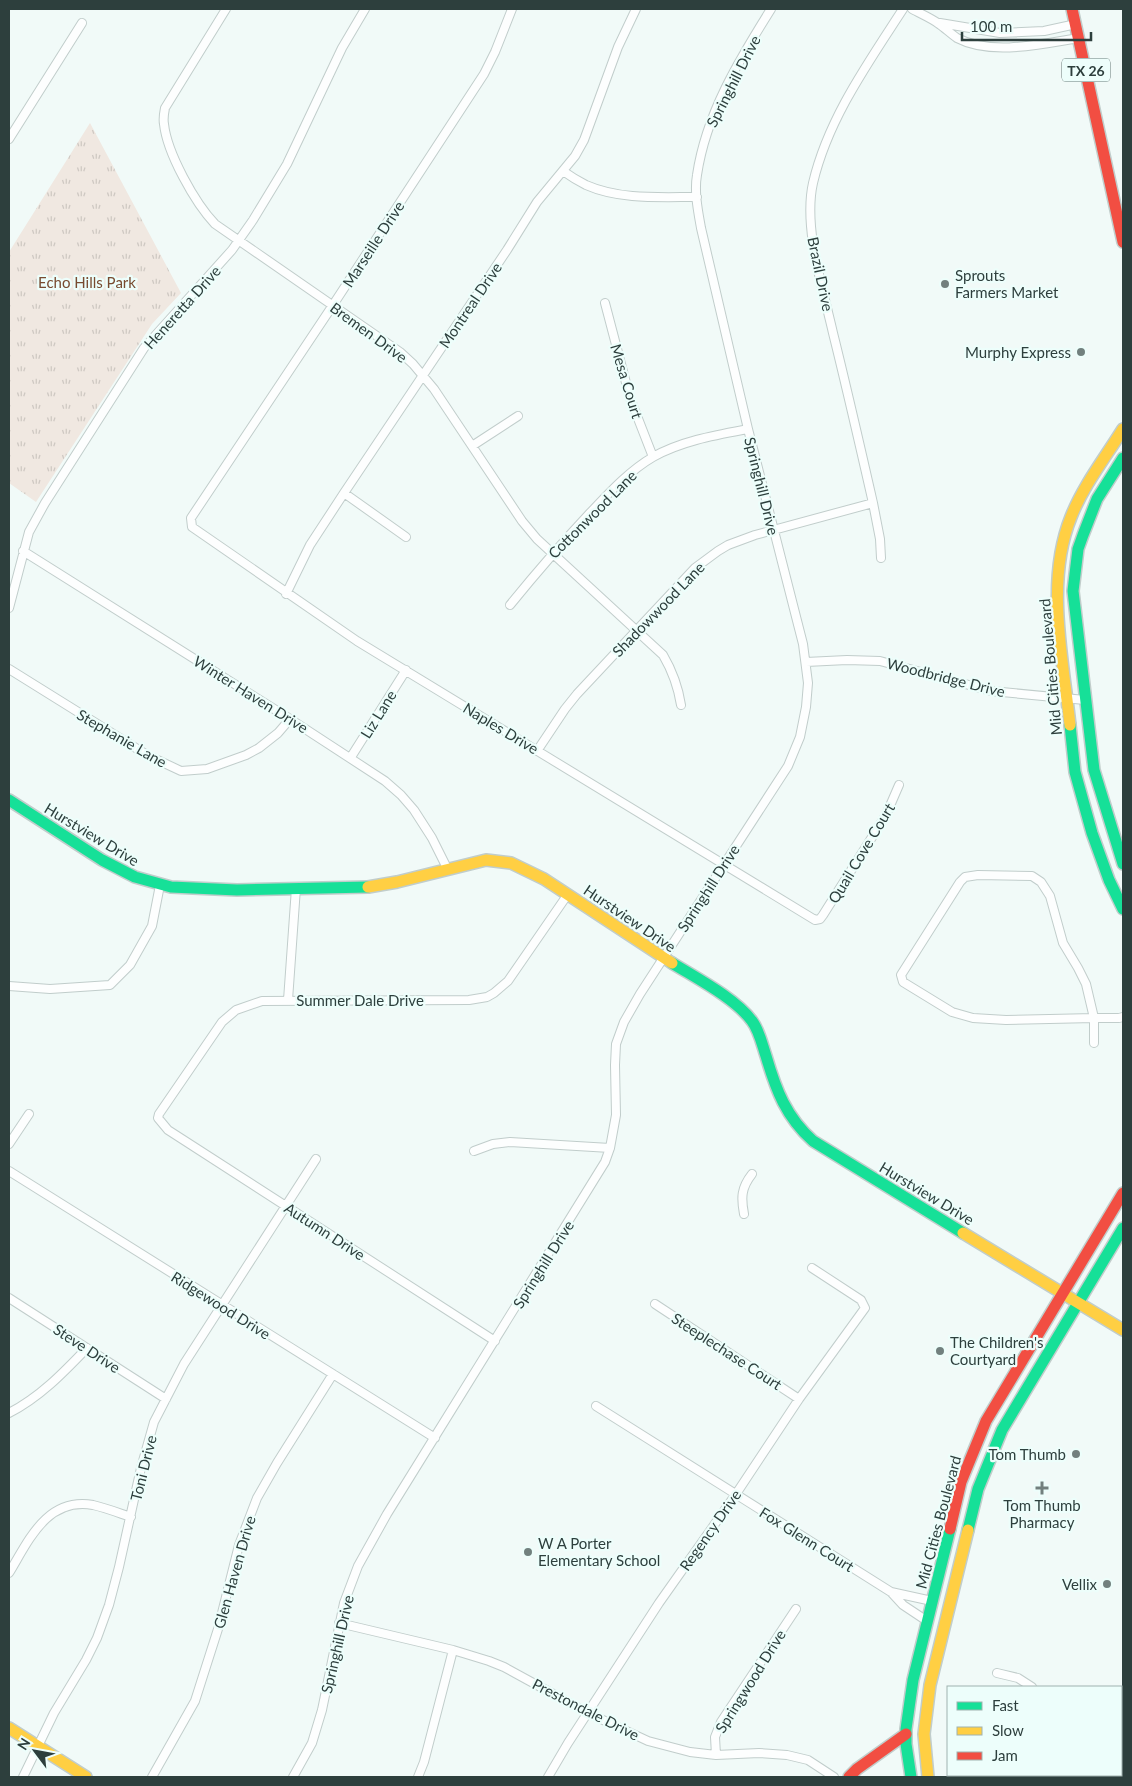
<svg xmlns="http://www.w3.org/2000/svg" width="1132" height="1786" font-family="Lato,sans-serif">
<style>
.grass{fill:url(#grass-tufts)}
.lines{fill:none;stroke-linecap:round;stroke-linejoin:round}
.street-casing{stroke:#c1cdcb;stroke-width:10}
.fast-casing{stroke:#c1cdcb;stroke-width:14}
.slow-casing{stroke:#c1cdcb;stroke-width:14}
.jam-casing{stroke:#c1cdcb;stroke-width:14}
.street{stroke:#fdfefe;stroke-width:8}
.fast{stroke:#16e098;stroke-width:11}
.slow{stroke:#ffcf43;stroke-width:11}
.jam{stroke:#f24e42;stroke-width:11}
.poi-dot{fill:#72807e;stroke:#edfefb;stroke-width:2}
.labels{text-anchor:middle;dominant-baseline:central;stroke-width:4.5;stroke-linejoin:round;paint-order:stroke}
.shield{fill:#edfefb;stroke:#677876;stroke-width:1}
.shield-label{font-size:14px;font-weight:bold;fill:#2d3f3d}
.street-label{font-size:15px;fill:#2d3f3d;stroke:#edfefb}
.poi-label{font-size:15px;fill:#2d3f3d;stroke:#edfefb;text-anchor:start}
.park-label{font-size:15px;fill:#784b30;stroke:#edfefb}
</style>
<defs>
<pattern id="grass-tufts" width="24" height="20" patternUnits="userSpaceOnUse" patternTransform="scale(1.25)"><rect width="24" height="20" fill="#f0e8e1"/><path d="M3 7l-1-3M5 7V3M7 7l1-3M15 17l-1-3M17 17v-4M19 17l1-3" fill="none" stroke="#cec8c2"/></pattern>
</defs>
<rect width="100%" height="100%" fill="#f1faf8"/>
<path class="grass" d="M90,123L181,293L152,324L36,502L9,483V252Z"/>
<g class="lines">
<g class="street-casing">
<path id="street" d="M226,9L165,108C164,113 163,119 164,124C167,153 195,203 215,224L400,352L413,364L434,389L522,521L537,539L663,655C673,672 678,686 681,705
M512,9L495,52L484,74L333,305L191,518L192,527L357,641L815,920L820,919L823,915L886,815L899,785
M912,9C921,14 931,18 939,24C945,28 951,34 957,38C991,56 1042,44 1079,38
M940,23L1000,33L1044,31L1076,24
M9,139L82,23
M563,171C570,176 578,181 586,185C620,200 660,197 697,197
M605,303L630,398L653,457
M472,446L518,416
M344,493L406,537
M23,551L290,719L385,781L401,795L414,810L432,838L448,870
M881,558L880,539L873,503C860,446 847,389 833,333C823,289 803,227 813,183C828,119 868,63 903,9
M286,594L310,545L344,493L507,250L537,202L575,156L584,140L618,47L636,9
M510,605C536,573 562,543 590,513C609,493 629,471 653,457C681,441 716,435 748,429
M9,608L29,532L45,503L144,348L232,250L253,220L287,164L342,48L365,9
M806,662L847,660L880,661L991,691L1085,700
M9,669L147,755L181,771L207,769L246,755L259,748L278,733L290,719
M537,751L565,709L577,694L695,568L718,551L728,545L755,535L873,503
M351,757L406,670
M978,875L1032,876L1041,882L1050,896L1063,943L1078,968L1086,984L1094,1018L1006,1020L973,1018L952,1012L903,982L901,975L960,882L965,877Z
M9,986L50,989L110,985L130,965L152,926L160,885
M288,1000L296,888
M1094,1043V1018H1119L1123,1017
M9,1144L29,1114
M474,1151L493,1144L510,1142L610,1148
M9,1171L435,1438
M744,1214C741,1198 741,1188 752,1174
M9,1298L166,1399
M655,1304L799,1399
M495,1341L168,1130L158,1118L159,1114L222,1022L236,1010L262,1001L469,1000L487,997L494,993L508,981L568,894
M596,1406L891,1592L903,1605L927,1621
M9,1413C40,1397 63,1373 87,1348
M9,1573C29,1540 47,1497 93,1505C106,1508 119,1513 131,1517
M891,1592L932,1601
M339,1623L453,1650L489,1661L504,1667L588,1713L648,1741L690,1752L716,1755L759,1753L787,1755L808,1760L834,1777
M997,1673L1018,1678L1032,1687
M1121,1743L1123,1745
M716,1755L715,1737L721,1722L796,1609
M23,1777L54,1713L86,1660L97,1638L109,1605L119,1567L141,1468L154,1422L184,1364L316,1159
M152,1777L195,1701L218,1629L239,1545L257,1498L277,1463L333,1374
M293,1777L312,1743L322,1710L344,1603L358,1566L387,1514L605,1162L610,1148L616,1115L615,1065L616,1044L624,1022L640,994L788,766L800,737L806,707L808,683L803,644L748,429L701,228C698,211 694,192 697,175C706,114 739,60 771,9
M418,1777L424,1762L453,1650
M548,1777L568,1743L659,1603L736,1494L799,1399L865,1308L861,1300L812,1268
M1041,1777L1043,1775"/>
</g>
<g class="fast-casing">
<path id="fast" d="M1123,458L1097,499L1083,535L1078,549L1073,591L1094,770L1123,864
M1070,725L1075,772L1092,833L1109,880L1123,909
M9,800L102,860L135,877L171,887L237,890L368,887
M672,963C696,978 735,998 752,1021C759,1030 762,1044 766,1056C776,1090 786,1117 813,1141L963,1233
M968,1530L978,1489L1002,1430L1123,1228
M911,1777L906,1744V1729L913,1680L950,1529"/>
</g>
<g class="slow-casing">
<path id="slow" d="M1070,725C1063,659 1045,581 1071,517C1083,486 1105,458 1123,429
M368,887L397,882L486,860L511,863L544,879L672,963
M963,1233L1123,1330
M9,1728L86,1777
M928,1777L924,1734L930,1685L968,1530"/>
</g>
<g class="jam-casing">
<path id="jam" d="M1072,9L1123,242
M950,1529L961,1482L986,1421L1123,1193
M849,1777L857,1769L906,1734"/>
</g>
<use href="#street" class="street"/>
<use href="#fast" class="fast"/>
<use href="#slow" class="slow"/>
<use href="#jam" class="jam"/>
</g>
<g class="poi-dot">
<circle cx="945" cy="284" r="5"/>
<circle cx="1081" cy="352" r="5"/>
<circle cx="940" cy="1351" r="5"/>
<circle cx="1076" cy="1454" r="5"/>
<path d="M1039.5 1480.5h5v5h5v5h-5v5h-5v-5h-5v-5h5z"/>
<circle cx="528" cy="1552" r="5"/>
<circle cx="1107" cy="1584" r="5"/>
</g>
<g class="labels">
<rect class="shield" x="1062" y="58.5" width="48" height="23" rx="4"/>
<g class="shield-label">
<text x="1086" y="70">TX 26</text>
</g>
<g class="street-label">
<text transform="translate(733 81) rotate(-63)">Springhill Drive</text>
<text transform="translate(373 244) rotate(-57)">Marseille Drive</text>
<text transform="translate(821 274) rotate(78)">Brazil Drive</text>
<text transform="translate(470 305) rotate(-56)">Montreal Drive</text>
<text transform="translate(182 307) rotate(-48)">Heneretta Drive</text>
<text transform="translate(369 332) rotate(36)">Bremen Drive</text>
<text transform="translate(627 381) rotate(73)">Mesa Court</text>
<text transform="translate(762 486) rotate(76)">Springhill Drive</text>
<text transform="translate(592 514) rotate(-45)">Cottonwood Lane</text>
<text transform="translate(658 609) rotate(-46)">Shadowwood Lane</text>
<text transform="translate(1050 667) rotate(-95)">Mid Cities Boulevard</text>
<text transform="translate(946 677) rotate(14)">Woodbridge Drive</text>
<text transform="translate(251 694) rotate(32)">Winter Haven Drive</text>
<text transform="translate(378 714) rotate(-58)">Liz Lane</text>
<text transform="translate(501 728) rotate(31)">Naples Drive</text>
<text transform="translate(122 738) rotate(30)">Stephanie Lane</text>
<text transform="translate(92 834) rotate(31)">Hurstview Drive</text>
<text transform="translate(861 853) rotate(-59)">Quail Cove Court</text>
<text transform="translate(708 888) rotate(-57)">Springhill Drive</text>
<text transform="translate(630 918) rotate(34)">Hurstview Drive</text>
<text x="360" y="1000">Summer Dale Drive</text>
<text transform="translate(927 1193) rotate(31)">Hurstview Drive</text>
<text transform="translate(325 1231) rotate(33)">Autumn Drive</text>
<text transform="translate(543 1264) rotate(-58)">Springhill Drive</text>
<text transform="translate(221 1305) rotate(32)">Ridgewood Drive</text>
<text transform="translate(87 1348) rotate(33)">Steve Drive</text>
<text transform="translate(727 1351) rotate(33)">Steeplechase Court</text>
<text transform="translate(143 1468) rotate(-76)">Toni Drive</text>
<text transform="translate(938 1522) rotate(-75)">Mid Cities Boulevard</text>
<text transform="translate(710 1530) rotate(-55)">Regency Drive</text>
<text transform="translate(807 1539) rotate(32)">Fox Glenn Court</text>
<text transform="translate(234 1572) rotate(-74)">Glen Haven Drive</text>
<text transform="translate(337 1644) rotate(-77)">Springhill Drive</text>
<text transform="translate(750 1681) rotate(-58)">Springwood Drive</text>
<text transform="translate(586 1709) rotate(27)">Prestondale Drive</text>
</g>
<g class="poi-label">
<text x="955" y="275">Sprouts<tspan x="955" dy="17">Farmers Market</tspan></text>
<text x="1071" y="352" text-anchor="end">Murphy Express</text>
<text x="950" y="1342">The Children's<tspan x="950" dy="17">Courtyard</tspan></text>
<text x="1066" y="1454" text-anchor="end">Tom Thumb</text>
<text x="1042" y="1505" text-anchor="middle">Tom Thumb<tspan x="1042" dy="17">Pharmacy</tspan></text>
<text x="538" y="1543">W A Porter<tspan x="538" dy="17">Elementary School</tspan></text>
<text x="1097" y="1584" text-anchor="end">Vellix</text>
</g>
<g class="park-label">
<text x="87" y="282">Echo Hills Park</text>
</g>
</g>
<rect width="1132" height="1786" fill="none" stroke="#2d3f3d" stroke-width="20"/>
<rect x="947" y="1686" width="175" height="90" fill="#edfefb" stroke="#a0b2af"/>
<rect x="957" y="1702" width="25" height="8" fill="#16e098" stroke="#a0b2af"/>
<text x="992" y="1711" font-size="15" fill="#2d3f3d">Fast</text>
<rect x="957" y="1727" width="25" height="8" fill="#ffcf43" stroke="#a0b2af"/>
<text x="992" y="1736" font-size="15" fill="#2d3f3d">Slow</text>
<rect x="957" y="1752" width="25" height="8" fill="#f24e42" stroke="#a0b2af"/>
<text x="992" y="1761" font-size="15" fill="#2d3f3d">Jam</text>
<g transform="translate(35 1751) rotate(302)" stroke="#edfefb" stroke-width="4" paint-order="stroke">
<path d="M0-4L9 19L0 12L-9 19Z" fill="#2d3f3d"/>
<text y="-8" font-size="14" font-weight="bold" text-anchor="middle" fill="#2d3f3d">N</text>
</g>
<path d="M962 32v8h129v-8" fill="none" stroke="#2d3f3d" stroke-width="2.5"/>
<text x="970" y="32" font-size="15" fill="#2d3f3d" stroke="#edfefb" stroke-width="4" paint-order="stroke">100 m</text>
</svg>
